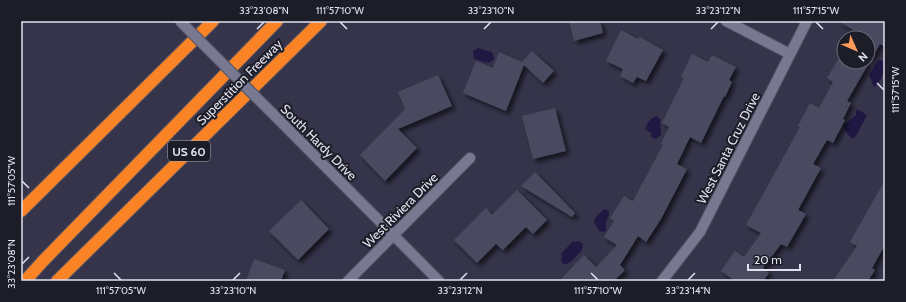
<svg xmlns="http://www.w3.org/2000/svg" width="906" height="302" font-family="Cabin,sans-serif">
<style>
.water{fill:#1e1843}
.building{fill:#4a4a61;filter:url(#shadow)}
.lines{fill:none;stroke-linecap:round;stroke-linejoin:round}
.street-casing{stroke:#535265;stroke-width:12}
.secondary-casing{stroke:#535265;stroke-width:12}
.highway-casing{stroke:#535265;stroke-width:14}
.street{stroke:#787891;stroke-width:10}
.secondary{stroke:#787891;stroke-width:10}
.highway{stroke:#fa8425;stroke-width:12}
.secondary-bridge-casing{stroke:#535265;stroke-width:12;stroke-linecap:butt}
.secondary-bridge{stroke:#787891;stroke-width:10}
.ticks{fill:none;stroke:#e1e1f0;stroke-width:1.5}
.labels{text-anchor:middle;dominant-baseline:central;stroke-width:4;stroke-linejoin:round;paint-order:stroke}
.shield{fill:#1d1d27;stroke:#a6a6b4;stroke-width:1}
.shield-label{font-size:12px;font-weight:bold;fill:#e1e1f0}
.street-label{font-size:13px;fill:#e1e1f0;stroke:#1d1d27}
.neatline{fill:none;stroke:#e1e1f0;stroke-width:1.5}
.ticks-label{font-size:10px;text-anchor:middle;fill:#e1e1f0}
</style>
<defs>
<filter id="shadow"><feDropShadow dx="3.5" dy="3.5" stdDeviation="2" flood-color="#0009"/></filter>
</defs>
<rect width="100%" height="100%" fill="#35344a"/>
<path class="water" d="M478,48L492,52L494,58V60L488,63L474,59L473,51Z
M879,60L883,61C885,72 882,79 875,87L873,85L869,74C875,70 874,63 879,60Z
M857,109L867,115L856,136L854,138H851L844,129V125L856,115V112Z
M657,116L660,119L661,135L656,139L651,137V133L645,129C648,122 650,118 657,116Z
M604,209L609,211V215L606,222V230L604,232L599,231L594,222L595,218Z
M573,241L575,242L578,241L583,244L582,250L570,263L569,262L567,264H563L561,260L562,256L561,254Z"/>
<path class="building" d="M569,21H600L603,33L574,41Z
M838,21H885V47L880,44L847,101L851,103L843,119L845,120L833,143L827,140L813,164L821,168L798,210L806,214L787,247L781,244L763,268L769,273L763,281H735L721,271L735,251L744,257L761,233L746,225L800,127L798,126L810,103L819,108L833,82L827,78L844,50V62H868V38H851L855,31Z
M621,30L638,39L640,37L663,50L646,81L637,77L633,83L620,76L623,69L606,61Z
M532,51L554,71L543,83L524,65L506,111L463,93L476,61L493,68L499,52L522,62Z
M692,54L708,62L712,55L736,67L729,80L732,82L725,97L724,96L701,143L690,137L677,164L687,169L661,219L646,242L638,236L620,265L625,270L614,281H559L584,255L596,267L617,245L604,237L614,221L610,218L624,196L633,201L663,145L661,144L669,127L662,123L684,78L681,77Z
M438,75L452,106L398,129L417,148L385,181L360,155L405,109L398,92Z
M555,108L566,151L533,159L522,116Z
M535,172L575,213L572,217L521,186Z
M885,180V245L872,268L875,270L868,281H833L857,246L850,242Z
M517,190L547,220L533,234L526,227L503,250L496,244L477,263L454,240L486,208L492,215Z
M301,200L329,229L298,260L269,231Z
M254,259L285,270L281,281H246Z"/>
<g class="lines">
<g class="street-casing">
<path id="street" d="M726,21L790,54
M348,281L470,158
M662,281L700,232L807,21"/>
</g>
<g class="secondary-casing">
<path id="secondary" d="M283,124L439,281"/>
</g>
<g class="highway-casing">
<path id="highway" d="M21,211L213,21
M25,281L43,261L277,21
M57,281L321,21"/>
</g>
<use href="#street" class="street"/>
<use href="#secondary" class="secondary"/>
<use href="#highway" class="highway"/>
<g class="secondary-bridge-casing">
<path id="secondary-bridge" d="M180,21L283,124"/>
</g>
<use href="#secondary-bridge" class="secondary-bridge"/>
</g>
<path class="ticks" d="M340,22L347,29M816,22L823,29M257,29L264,22M484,29L491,22M711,29L718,22M877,83L884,90M22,181L29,188M22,264L29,257M114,273L121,280M591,273L598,280M233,280L240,273M460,280L467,273M688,280L695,273"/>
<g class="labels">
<rect class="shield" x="168" y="141" width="42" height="20" rx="3"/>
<g class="shield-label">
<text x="189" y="151">US 60</text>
</g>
<g class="street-label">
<text transform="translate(239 82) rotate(-45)">Superstition Freeway</text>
<text transform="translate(319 142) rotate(45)">South Hardy Drive</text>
<text transform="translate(728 148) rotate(-63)">West Santa Cruz Drive</text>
<text transform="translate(400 210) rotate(-45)">West Riviera Drive</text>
</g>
</g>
<rect width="906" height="302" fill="none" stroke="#1d1d27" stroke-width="44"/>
<g transform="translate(856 50) rotate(135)"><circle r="19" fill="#1d1d27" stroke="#6b6b77"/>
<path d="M0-3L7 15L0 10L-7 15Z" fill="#fe9b59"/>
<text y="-6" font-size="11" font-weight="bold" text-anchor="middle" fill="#e1e1f0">N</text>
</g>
<path d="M748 264v6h52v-6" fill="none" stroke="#e1e1f0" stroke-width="2"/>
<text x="754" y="264" font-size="12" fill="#e1e1f0" stroke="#1d1d27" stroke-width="3" paint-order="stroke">20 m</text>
<rect x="22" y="22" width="862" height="258" class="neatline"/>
<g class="ticks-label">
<text x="264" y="14">33°23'08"N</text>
<text x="340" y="14">111°57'10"W</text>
<text x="491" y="14">33°23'10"N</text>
<text x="718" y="14">33°23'12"N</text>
<text x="816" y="14">111°57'15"W</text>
<text transform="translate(895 90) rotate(-90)" y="4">111°57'15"W</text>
<text transform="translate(11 181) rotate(-90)" y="4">111°57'05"W</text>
<text transform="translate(11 264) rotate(-90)" y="4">33°23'08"N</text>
<text x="121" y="294">111°57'05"W</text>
<text x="233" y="294">33°23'10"N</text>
<text x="460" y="294">33°23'12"N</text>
<text x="598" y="294">111°57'10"W</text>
<text x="688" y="294">33°23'14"N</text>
</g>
</svg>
